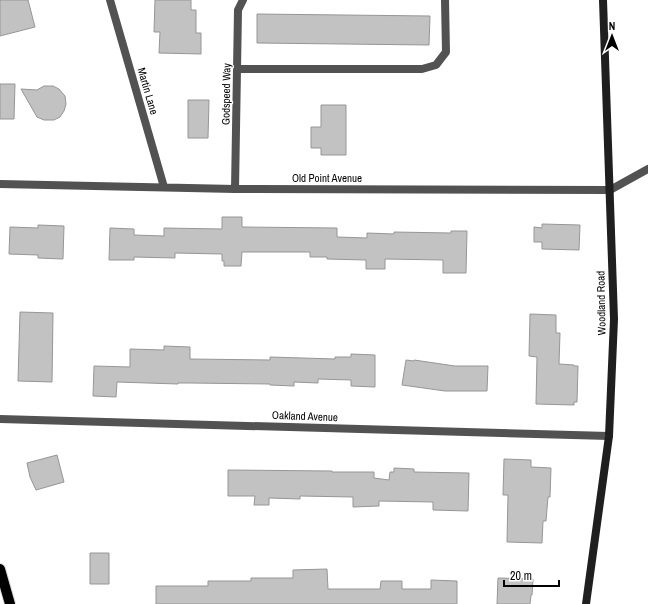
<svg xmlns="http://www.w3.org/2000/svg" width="648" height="604" font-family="'Archivo Narrow',sans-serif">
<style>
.building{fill:#c2c2c2;stroke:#969696}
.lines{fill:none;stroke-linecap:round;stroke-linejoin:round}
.primary-casing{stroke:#dbdbdb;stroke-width:12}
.service{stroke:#525252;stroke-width:8}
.minor{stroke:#525252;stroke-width:8}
.secondary{stroke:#1f1f1f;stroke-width:8}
.primary{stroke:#000;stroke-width:10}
.labels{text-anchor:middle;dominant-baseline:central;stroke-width:3;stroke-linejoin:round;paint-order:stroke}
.street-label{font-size:11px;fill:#000;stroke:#fff}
</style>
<rect width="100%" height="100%" fill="#fff"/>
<path class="building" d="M0,0H28L35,27L0,36Z
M155,0H191V10H196V33H201V54L159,53L160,32H154Z
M257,14L430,16L429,45L257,43Z
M0,84H15L14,119H0Z
M44,86H53L59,89L65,96L66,104L64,111L60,117L54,120H44L37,117L21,89L37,90Z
M188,100H209L208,138H188Z
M321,105H346V155H321V148H311V127H321Z
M222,217H242V227L337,228V237L367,238V233L394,234V232L451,233V231H467L466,273H443V260L385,259V269H366V260L327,259V257H310V252H242L241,266H224V261H222V254L175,253V258L134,257V260H109L110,228L134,229V235L164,236V228L222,229Z
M542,224L580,225L579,250L542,249V242H534V227L542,228Z
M38,225L64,226L63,259L38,258V255L9,254L10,227L38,228Z
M20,312L53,313L52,382L18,381Z
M530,314L556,315V333H560L559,364L574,365V366H578L577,402H574V405L536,404L537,357L529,356Z
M164,346L190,347V359L270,360V357L335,359V357H351V354L375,355V387L351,386V380L318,379V383L294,382V386L270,385V384L189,383H178V384L117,382L116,397L93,396L94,366L130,367V349L164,350Z
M406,360L414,361V360L455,366H488L487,391H445L402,385Z
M57,455L64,482L36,490L30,477L27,463Z
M504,459L531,460V467L551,468L550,497H548L546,521H543L542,543L507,542L508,495H503Z
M394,468L414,469V472L469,473L468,511L433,510V502L379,501V506L353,507V497L300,496V499L269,498V505H254L255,496H228V470L332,471V472H374V478L389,480L390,472H394Z
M90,553H109V584H90Z
M327,569L328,589H380L381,581H402V589H431V580L457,581V604H156V586H208V581H251V578H293V570Z
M498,578L533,579L532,595H531L530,604H497Z"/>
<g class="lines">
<g class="primary-casing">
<path id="primary" d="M0,569L10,604"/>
</g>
<path class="service" d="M237,69H422L436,65L446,52L445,0"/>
<path class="minor" d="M110,0L164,187
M0,184L235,189L610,190L648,169
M235,189L238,10L243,0
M0,419L609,436"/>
<path class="secondary" d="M586,604L609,436L614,319L603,0"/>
<use href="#primary" class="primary"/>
</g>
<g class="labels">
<g class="street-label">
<text transform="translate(148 91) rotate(74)">Martin Lane</text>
<text transform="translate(226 94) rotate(-89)">Godspeed Way</text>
<text x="327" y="178">Old Point Avenue</text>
<text transform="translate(601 303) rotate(-91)">Woodland Road</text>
<text transform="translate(305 416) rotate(2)">Oakland Avenue</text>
</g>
</g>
<g transform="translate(612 36)" stroke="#ffffff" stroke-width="3" paint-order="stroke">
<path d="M0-3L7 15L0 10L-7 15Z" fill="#000000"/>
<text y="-6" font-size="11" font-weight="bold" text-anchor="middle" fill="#000000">N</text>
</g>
<path d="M504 580v6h55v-6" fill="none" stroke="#000000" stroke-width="2"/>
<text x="510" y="580" font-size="12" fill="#000000" stroke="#ffffff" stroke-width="3" paint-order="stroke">20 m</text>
</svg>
